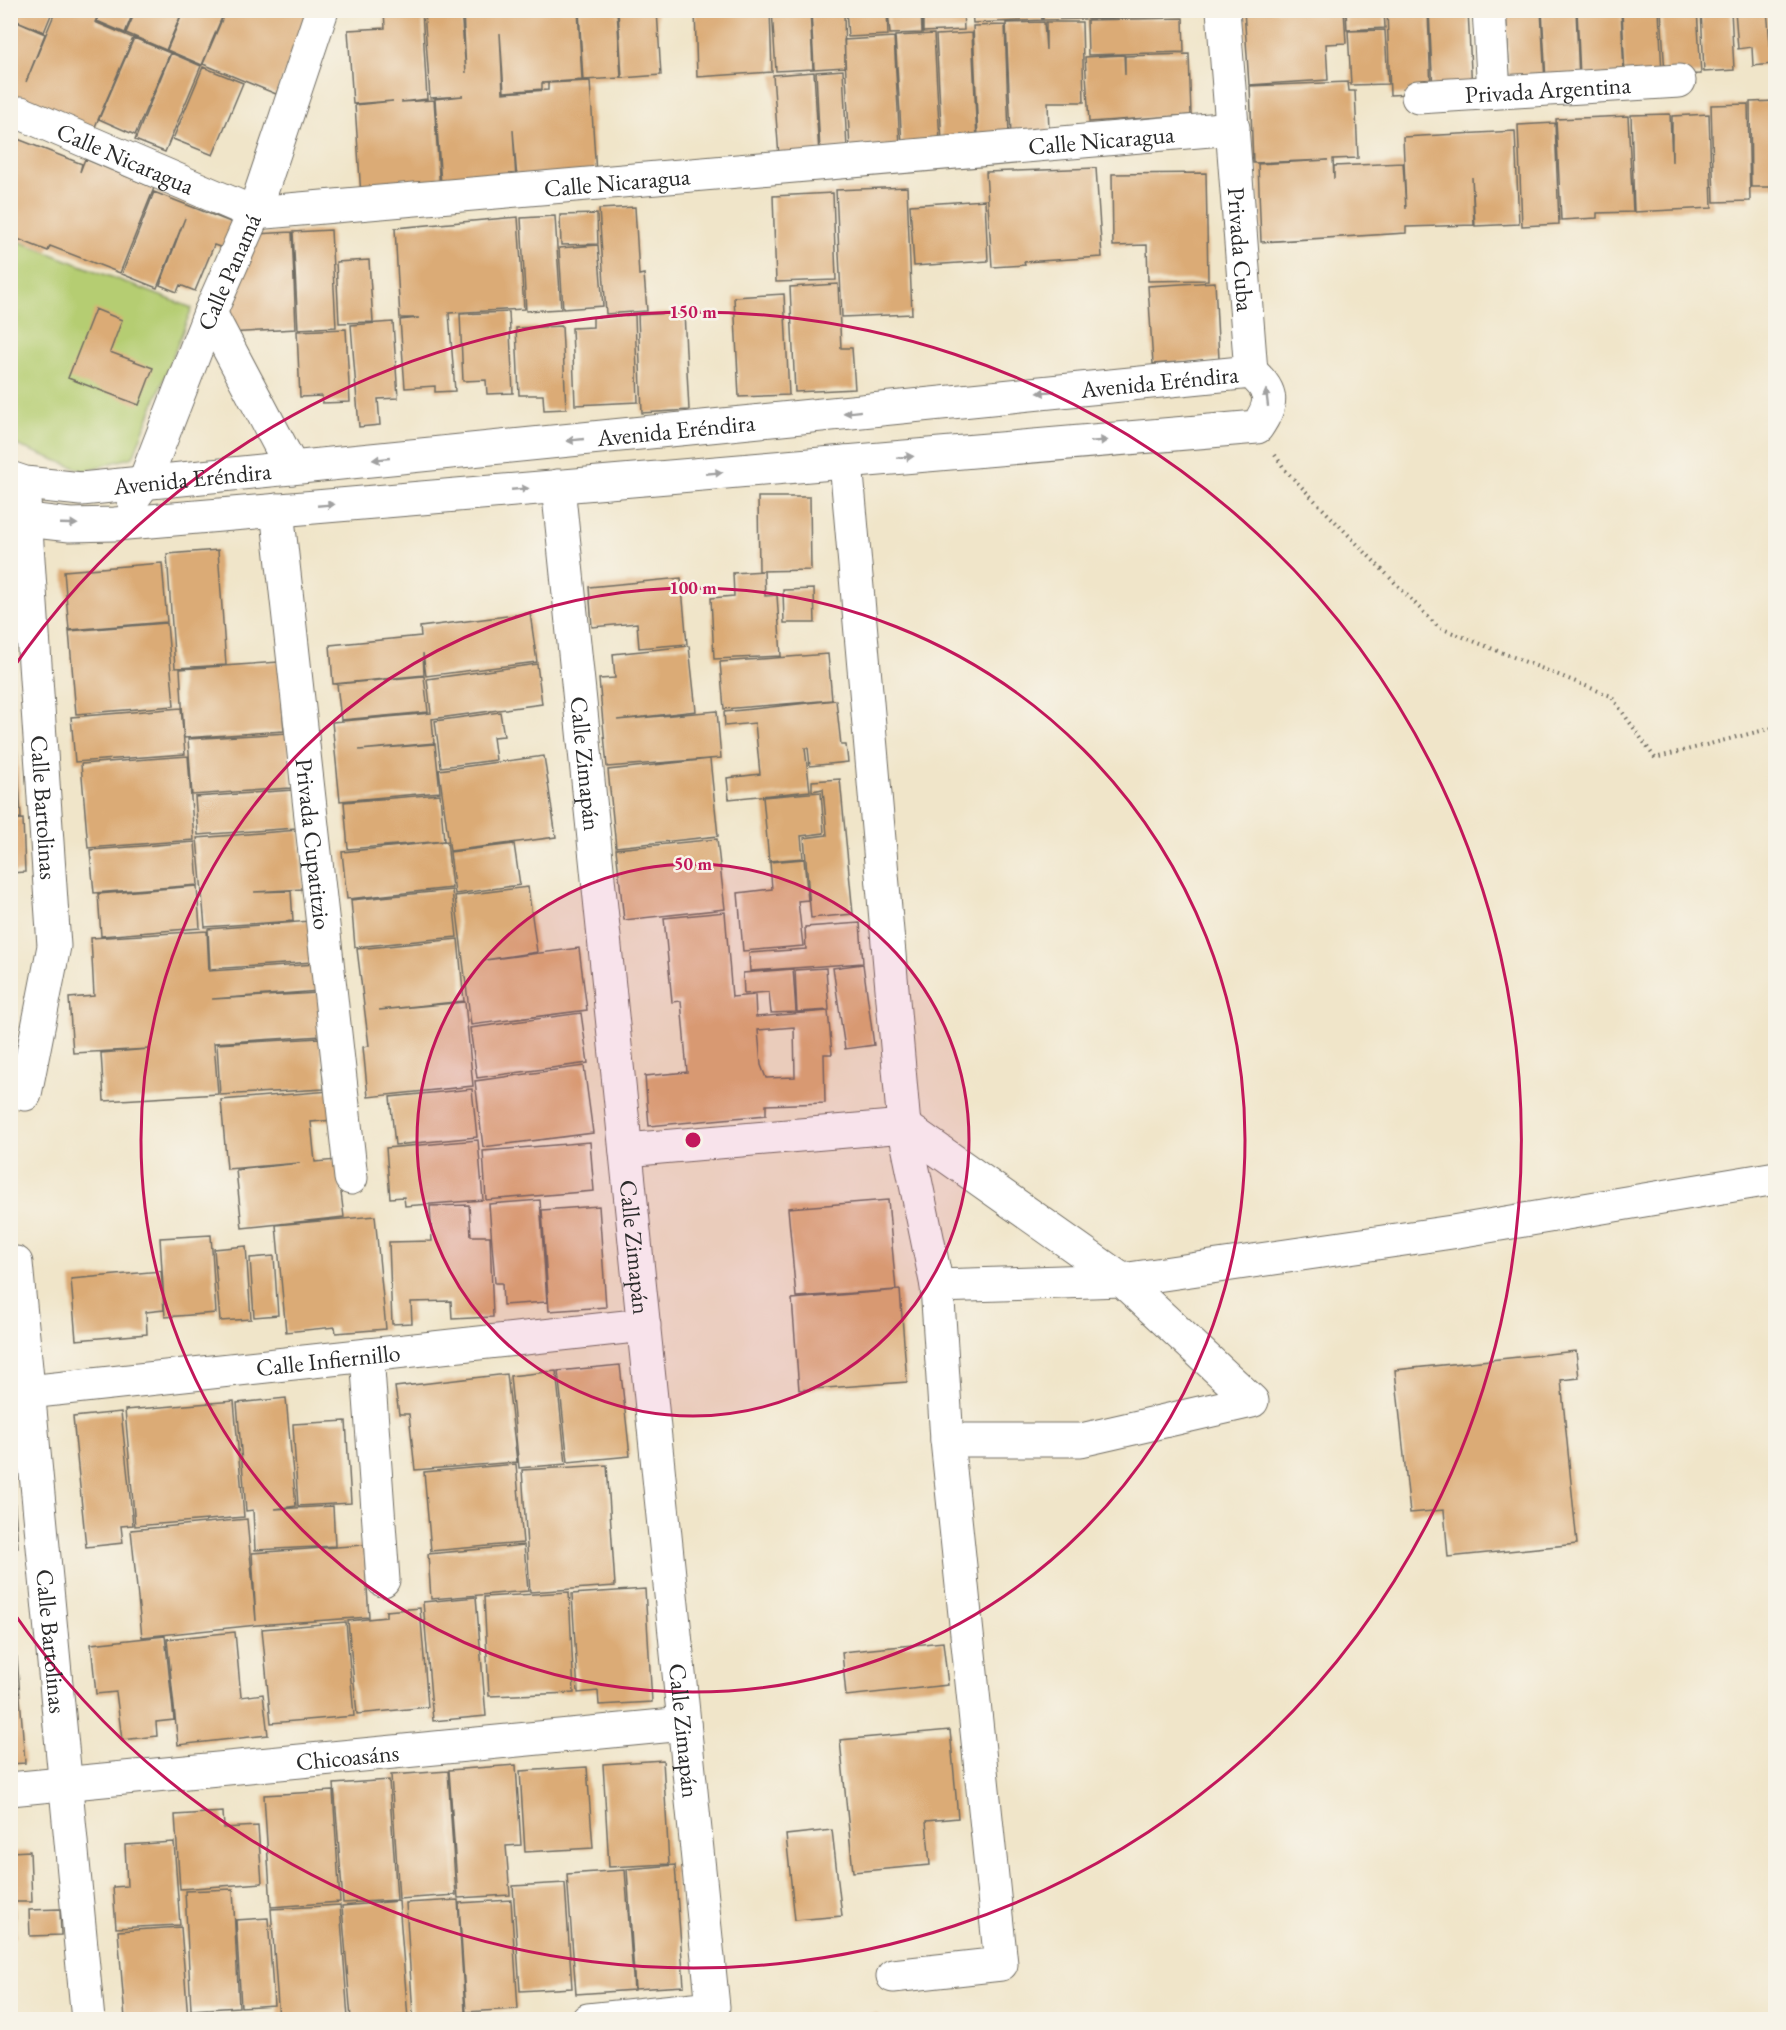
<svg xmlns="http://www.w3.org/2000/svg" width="1786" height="2030" font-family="'EB Garamond',serif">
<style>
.green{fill:#b5cd72;stroke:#707c4e;stroke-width:1.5}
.building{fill:#dbab76;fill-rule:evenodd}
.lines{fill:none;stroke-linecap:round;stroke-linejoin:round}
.minor-casing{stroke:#706c62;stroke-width:35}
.path{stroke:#706c62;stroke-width:4;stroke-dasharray:1.5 4.5;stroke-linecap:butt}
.minor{stroke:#fff;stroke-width:33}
.oneway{fill:#a0a0a0}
.ring{fill:none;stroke:#c2185b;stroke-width:3}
.labels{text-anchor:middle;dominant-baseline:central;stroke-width:5;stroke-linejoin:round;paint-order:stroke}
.street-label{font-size:24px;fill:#2b2b2b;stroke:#f7f3e8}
.centre{fill:#c2185b;stroke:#f7f3e8;stroke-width:3}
.ring-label{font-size:18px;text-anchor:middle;font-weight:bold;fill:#c2185b;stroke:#f7f3e8;stroke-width:5;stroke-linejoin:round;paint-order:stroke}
</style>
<rect width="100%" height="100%" fill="#f7f3e8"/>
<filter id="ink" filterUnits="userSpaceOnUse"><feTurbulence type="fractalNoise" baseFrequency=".0167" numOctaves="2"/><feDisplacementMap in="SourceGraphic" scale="12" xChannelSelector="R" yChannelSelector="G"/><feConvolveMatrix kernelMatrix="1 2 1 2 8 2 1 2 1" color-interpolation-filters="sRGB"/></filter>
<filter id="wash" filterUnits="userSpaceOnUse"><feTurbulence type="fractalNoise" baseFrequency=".008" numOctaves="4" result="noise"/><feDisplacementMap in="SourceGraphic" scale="24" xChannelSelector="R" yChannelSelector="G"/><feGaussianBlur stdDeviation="1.35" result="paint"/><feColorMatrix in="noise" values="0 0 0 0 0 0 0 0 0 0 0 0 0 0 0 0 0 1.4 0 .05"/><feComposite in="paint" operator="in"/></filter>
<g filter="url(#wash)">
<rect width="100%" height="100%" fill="#f0e5c9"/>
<path class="green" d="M10,238L192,308L133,457L84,471L11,443Z"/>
<g id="blocks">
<path class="building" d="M10,10H53L44,32L10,18Z
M56,10H100L95,22L133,38L94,129L10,107V19L45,34L26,82Z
M101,10H134L125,33L97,21Z
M136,10H183L166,50L126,33Z
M184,10H225L202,65L167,50Z
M226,10H311L276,94L203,64Z
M384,10H422L427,99L401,102L434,100L440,191L361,196L355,105L393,101L353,104L348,30L385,28Z
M424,10H461L466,73L463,10H578L582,80L542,83V89L504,92L500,33L503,93L548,90V83L590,81L596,174L517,179L513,130L516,180L441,184L435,99L463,96L430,98Z
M579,10H617L621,78L583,80Z
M618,10H657L661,75L622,78Z
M695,10H770L772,72L697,77Z
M772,10H810L813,69L776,71Z
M811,10H844L845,67L814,69Z
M846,10H887L888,35L848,37Z
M888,10H921L922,33L890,34Z
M923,10H963L964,30L923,32Z
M972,10H1041L1042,20L973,23Z
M1043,10H1085V19L1043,20Z
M1087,10H1158V16L1088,19Z
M1244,10H1344L1346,43L1326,44L1328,80L1249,85Z
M1346,10H1384L1385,28L1347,30Z
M1387,10H1428L1431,93L1390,95Z
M1429,10H1468L1472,91L1433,93Z
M1506,10H1541L1545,83L1510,85Z
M1542,10H1576L1579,80L1546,81Z
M1577,10H1621L1624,75L1580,77Z
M1622,10H1659L1662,75L1625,77Z
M1661,10H1697L1701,74L1665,75Z
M1701,10H1731L1734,70L1704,72Z
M1735,10H1767L1772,64L1753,66L1752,47L1738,49Z
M1183,18L1184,52L1088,55L1087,20Z
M1044,22L1046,50V22H1082L1084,102H1048L1049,133L1011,135L1006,23Z
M1005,25L1009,136L978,137L973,26Z
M1385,30L1388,84L1351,85L1348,31Z
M972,33L977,141L942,143L936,35Z
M934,34L940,143L902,144L895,36Z
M894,37L900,146L850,149L844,40Z
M134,38L170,53L135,135L99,119Z
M171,53L201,66L165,152L135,140Z
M1189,54L1191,115L1089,122L1085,57L1124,55L1125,75V56Z
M203,67L243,83L213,155L173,139Z
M843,70L847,149L820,151L816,72Z
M814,72L819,154L779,157L773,75Z
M1348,82L1349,91H1355L1358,158L1333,159L1334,179V166L1403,163L1406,209L1403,137L1515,131L1519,224L1475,226L1472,177L1474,225L1406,227V233L1261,242L1258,164L1328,160L1253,163L1250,86Z
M1776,101V187H1751L1750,102Z
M1748,104L1750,201L1714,202L1711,105Z
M1670,114L1672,162V116L1709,114L1712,208L1634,212L1631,115Z
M1628,116L1633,212L1597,213V218L1561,220L1556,119Z
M1555,123L1559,224L1522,226L1518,125Z
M10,136L82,164L80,172L85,159L154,188L120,273L50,246L48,251L10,236Z
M1096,168L1102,257L1024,262L1025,265L992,267L986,172Z
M1206,173L1208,280L1148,281L1147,245L1113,246L1112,174Z
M907,187L912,314L842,317L836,190Z
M154,192L233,223L223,248L214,245L195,291L180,285L177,292L160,285L185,218L157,288L122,274Z
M833,193L836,280L776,282L773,196Z
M985,200L988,261L914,266L910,205Z
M635,207L639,275L644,274L647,311L606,314L599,209Z
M597,214L598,244L561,245L560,215Z
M555,216L561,309L526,311L521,218Z
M518,217L524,309L449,313L455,391L435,392V386L405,388L400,320L419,318H400L395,228Z
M331,230L336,327L298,329L293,232Z
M292,232L296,329L227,333L226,300L256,234Z
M598,245L603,306L563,309L559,248Z
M369,260L373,322L339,323L336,262Z
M1215,282L1219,359L1153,364L1148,286Z
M838,284L841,348H852L855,389L795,392L790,287Z
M784,294L789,395L739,397L734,297Z
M95,309L122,320L110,352L153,368L139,405L68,378Z
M509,312L513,393L487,394L486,380L463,381L460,314Z
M684,312L689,410L642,413L638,315Z
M635,315L638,402L575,405L572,328L593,327V317Z
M393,322L398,398L378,399L380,425L359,427L351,325Z
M562,326L566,409L544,410L543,395H519L516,328Z
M346,329L350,402L322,403V396L300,397L297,331Z
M758,497H810L811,570L759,571Z
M218,550L226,665L175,668L167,554Z
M162,563L167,622L69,630L64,571Z
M764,571L765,596L777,595L781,656L714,659L711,598L734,596L733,573Z
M681,578L687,644L639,648L637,623L592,627L589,587Z
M814,589L815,623H784L783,590Z
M530,613L537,662L426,676L423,653L424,675L333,684L330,645L421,636L420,627Z
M167,623L174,706L76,714L69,631Z
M689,646L696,711L617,720L717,711L721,758L607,767L599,679L615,678L613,654Z
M828,654L832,700L724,709L720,662Z
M279,662L284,731L184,738L180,669Z
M537,664L542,704L432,719L434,743L359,750L435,744L440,792L340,801L332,722L431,713L427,679Z
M424,676L428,712L341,720L337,684Z
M836,700L841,745H846L848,762L810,766L808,748H805L810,791L729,799L727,778L760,774L755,723L725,726L724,712Z
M181,708L185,754L75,762L71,717Z
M500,712L504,736L493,737L496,760L441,767L435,721Z
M288,733L291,788L192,795L188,739Z
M10,746H17L21,818L10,819Z
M188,756L194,840L88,848L81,764Z
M544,756L556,837L450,851L439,770Z
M710,759L718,836L616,847L608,770Z
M840,779L853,914L811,918L804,838L827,835L823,789L812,791V781Z
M293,790L296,828L198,835L195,797Z
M821,792L824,833L801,836L803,858L769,861L763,797Z
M440,794L444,841L348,849L344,802Z
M23,819L25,872L10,873V820Z
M299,830L303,889L254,892L291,891L293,921L205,927L197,838Z
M717,839L725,909L624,920L616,849Z
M447,841L452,888L347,899L342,852Z
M195,842L198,885L94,893L90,850Z
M514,844L520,885L455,894L450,852Z
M804,859L808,900L798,901L803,946L743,951L738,893L772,889L770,862Z
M197,886L200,928L101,936L98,894Z
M528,887L537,952L485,960L579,948L587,1010L471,1025L455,896Z
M452,890L457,937L355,947L351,900Z
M725,912L732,997L755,995L756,1017L828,1011L832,1054H824L825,1103L766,1105V1115L649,1126L645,1076L687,1072L681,1001L672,1002L664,918ZM794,1027L795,1077L766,1078L761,1065L758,1030Z
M310,921L313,962L210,969L208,929Z
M860,923L863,963L750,971L749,953L806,949L805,927Z
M207,931L209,971L317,964L319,991L212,999L319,993L322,1036L214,1043L218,1094L104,1101L101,1053L150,1049L73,1053L69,998L94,996L91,938Z
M458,939L464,1001L379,1010L465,1002L473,1086L368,1097L363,1047L369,1046L357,949Z
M863,964L874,1045L845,1049L833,968Z
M826,968L829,1010L797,1012L795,970Z
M793,969L796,1012L771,1013L769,992L744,994L743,973Z
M581,1013L588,1063L477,1078L470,1028Z
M320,1038L324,1089L220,1095L217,1044Z
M584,1066L593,1133L483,1147L475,1081Z
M472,1089L477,1137L395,1145L390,1097Z
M330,1091L333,1120L311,1122L315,1162L337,1160L344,1217L242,1228L236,1170L300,1163L227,1169L221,1100Z
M478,1140L483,1200L405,1206L404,1197L390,1198L386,1148Z
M590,1142L594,1191L486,1200L483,1151Z
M540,1200L547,1302L503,1305L502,1283H495L489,1204Z
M888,1200L896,1290L796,1297L788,1208Z
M469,1205L471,1236H490L493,1317L452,1319L451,1301L411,1302L412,1323L392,1324L389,1242L432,1241L430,1206Z
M599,1206L606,1307L549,1311L542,1210Z
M375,1216L386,1329L336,1333L335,1327L286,1332L276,1225Z
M211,1235L216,1313L165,1317L160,1238Z
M246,1246L251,1319L220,1321L214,1249Z
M274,1256L278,1315L254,1317L250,1258Z
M161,1271L164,1310L146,1312L147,1334L76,1340L71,1279Z
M900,1290L907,1382L799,1390L792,1299Z
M1576,1351L1579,1378L1561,1380L1577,1544L1448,1557L1444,1510L1410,1513L1395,1370Z
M620,1365L630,1456L568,1462L558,1371Z
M556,1371L566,1464L519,1468L510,1376Z
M507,1374L517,1462L415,1470L409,1414H399L395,1387Z
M286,1398L296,1506L275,1509L333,1506L335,1546L255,1550L253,1510L246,1511L237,1403Z
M234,1401L244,1517L135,1526L125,1410Z
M121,1412L133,1525L121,1526L123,1543L86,1547L73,1417Z
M346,1421L351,1503L298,1506L293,1424Z
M10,1443L18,1548H10Z
M516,1464L523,1543L431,1551L424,1472Z
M607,1465L615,1586L530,1592L522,1470Z
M247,1519L256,1621L252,1553L364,1545L369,1617L257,1625L142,1637L131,1530Z
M524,1545L528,1591L431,1599L428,1554Z
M645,1589L652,1702L599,1705L598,1691L578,1693L572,1594Z
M569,1592L574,1693L489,1696L484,1597Z
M476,1597L486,1716L433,1721L423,1602Z
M420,1608L428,1707L357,1714L348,1621L386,1617V1611Z
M346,1622L354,1716L271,1723L262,1629Z
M235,1632L241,1697L263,1694L268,1735L178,1745L167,1639Z
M165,1636L174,1720L156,1722L157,1736L122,1740L116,1692L96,1694L91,1644Z
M943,1642L948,1685L846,1696L842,1652Z
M10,1657H17L25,1763L10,1764Z
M950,1730L958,1818L926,1821L930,1865L853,1872L840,1740Z
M663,1760L669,1864L609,1867L603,1764Z
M516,1765L521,1845L506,1846L510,1895L458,1898L449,1770Z
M587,1767L593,1848L525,1852L520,1771Z
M448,1771L456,1895L399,1899L391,1775Z
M389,1780L397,1900L343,1903L334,1784Z
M333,1791L340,1902L271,1907L264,1795Z
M223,1812L224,1828L258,1826L262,1883L180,1889L175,1815Z
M832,1830L842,1916L795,1920L786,1835Z
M174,1842L180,1925L116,1928L113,1887L127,1886L125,1845Z
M30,1851L32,1902H15L16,1937H10V1852Z
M675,1865L684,1986L635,1989L627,1869Z
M625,1870L634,1990L576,1994L567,1874Z
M565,1883L572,1988L520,1991L513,1886Z
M233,1889L239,2007L191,2010L185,1891Z
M458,1900L465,2012L413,2016L406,1903Z
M511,1900L518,2009L466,2012L459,1903Z
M399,1901L408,2019H351L342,1906Z
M340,1905L348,2019H279L271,1909Z
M60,1909L61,1935L30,1936L29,1910Z
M268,1918L274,2005L241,2007L236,1920Z
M181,1927L188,2019H125L118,1931Z
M878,2014V2019H842V2018Z"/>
</g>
</g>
<g filter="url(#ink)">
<use href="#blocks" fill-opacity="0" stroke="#706c62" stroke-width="1.5"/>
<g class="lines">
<g class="minor-casing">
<g id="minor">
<path id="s1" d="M1223,10L1251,372"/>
<path d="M1489,10L1494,92"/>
<path id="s2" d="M1418,97L1679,81"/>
<path id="s3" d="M21,113L254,213L1233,128"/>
<path d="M210,313L292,468"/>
<path d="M846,462L904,1126L937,1286L947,1440L1001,1964L893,1976"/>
<path id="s4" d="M10,478L25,483L81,489L1251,372C1274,392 1273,403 1257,427L115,524L70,525L10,518"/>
<path id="s5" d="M558,486L713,2007L588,2020"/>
<path id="s6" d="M133,498L144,483L210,313L254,213L322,10"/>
<path id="s7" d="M24,500L54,946L25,1094"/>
<path id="s8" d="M277,510L351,1178"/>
<path d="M626,1150L904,1126L1122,1280L1452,1232L1776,1178"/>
<path id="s9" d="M16,1263L88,2020"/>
<path d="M937,1286L1122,1280L1252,1401L1081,1440H947"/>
<path d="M367,1355L383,1580"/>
<path id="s10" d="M10,1394L644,1325"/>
<path id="s11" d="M10,1789L684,1724"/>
</g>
</g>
<path class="path" d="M1275,455L1286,471L1438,627L1611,696L1655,758L1776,727"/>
<use href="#minor" class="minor"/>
</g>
<defs><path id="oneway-solid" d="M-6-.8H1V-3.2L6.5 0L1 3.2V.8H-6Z" transform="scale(1.5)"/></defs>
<g class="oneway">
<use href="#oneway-solid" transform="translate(1046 392) rotate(174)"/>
<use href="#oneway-solid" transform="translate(1267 398) rotate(-97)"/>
<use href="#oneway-solid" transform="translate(852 412) rotate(174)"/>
<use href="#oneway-solid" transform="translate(575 440) rotate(174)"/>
<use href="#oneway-solid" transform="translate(1099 441) rotate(-5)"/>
<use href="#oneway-solid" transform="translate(905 457) rotate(-5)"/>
<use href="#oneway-solid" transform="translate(381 459) rotate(174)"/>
<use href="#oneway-solid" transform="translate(714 473) rotate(-5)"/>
<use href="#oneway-solid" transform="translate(520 489) rotate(-5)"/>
<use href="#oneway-solid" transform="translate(326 505) rotate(-5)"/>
<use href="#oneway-solid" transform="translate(69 524) rotate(2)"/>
</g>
</g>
<circle cx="693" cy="1140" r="276" fill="#c2185b" fill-opacity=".12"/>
<g class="ring">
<circle cx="693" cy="1140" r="276"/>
<circle cx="693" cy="1140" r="552"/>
<path d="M11 671A828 828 0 1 1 11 1609"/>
</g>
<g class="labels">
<g class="street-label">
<text stroke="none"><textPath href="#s2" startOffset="130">Privada Argentina</textPath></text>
<text stroke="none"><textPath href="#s3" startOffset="1104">Calle Nicaragua</textPath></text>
<text stroke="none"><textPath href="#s3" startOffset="114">Calle Nicaragua</textPath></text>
<text stroke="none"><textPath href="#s3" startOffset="618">Calle Nicaragua</textPath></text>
<text stroke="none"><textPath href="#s1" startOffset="240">Privada Cuba</textPath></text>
<text stroke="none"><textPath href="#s6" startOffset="246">Calle Panamá</textPath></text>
<text stroke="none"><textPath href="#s4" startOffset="1156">Avenida Eréndira</textPath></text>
<text stroke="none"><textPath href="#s4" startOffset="670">Avenida Eréndira</textPath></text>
<text stroke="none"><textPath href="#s4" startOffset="184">Avenida Eréndira</textPath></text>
<text stroke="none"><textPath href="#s5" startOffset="279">Calle Zimapán</textPath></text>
<text stroke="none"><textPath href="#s7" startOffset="308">Calle Bartolinas</textPath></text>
<text stroke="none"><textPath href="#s8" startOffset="336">Privada Cupatitzio</textPath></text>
<text stroke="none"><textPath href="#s5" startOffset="765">Calle Zimapán</textPath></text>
<text stroke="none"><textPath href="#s10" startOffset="320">Calle Infiernillo</textPath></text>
<text stroke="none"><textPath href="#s9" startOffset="380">Calle Bartolinas</textPath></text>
<text stroke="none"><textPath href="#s5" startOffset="1251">Calle Zimapán</textPath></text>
<text stroke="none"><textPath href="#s11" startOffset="339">Chicoasáns</textPath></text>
</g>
</g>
<circle cx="693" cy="1140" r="9" class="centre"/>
<g class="ring-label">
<text x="693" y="318">150 m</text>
<text x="693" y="594">100 m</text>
<text x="693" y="870">50 m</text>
</g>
<rect width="1786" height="2030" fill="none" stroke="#f7f3e8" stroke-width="36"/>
</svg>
